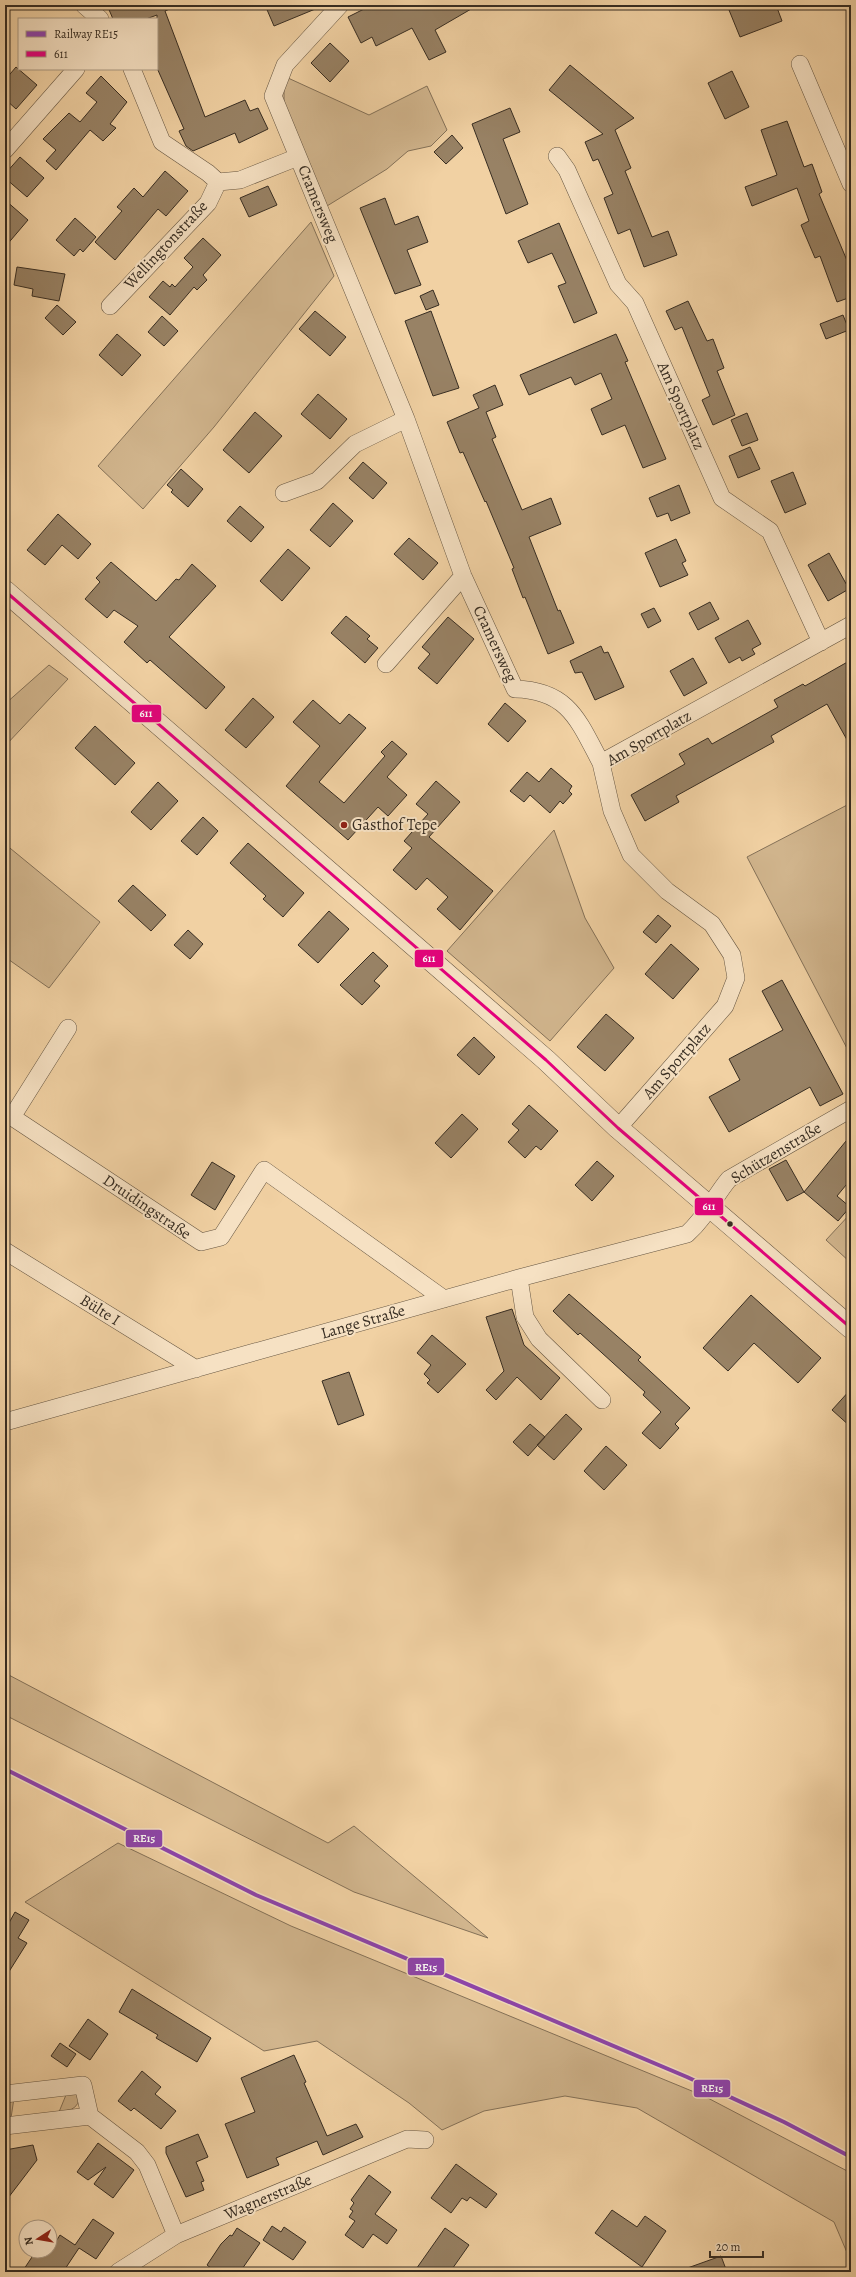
<svg xmlns="http://www.w3.org/2000/svg" width="856" height="2277" font-family="Alegreya,serif">
<style>
.green{fill:#d1b58d;stroke:#847158}
.building{fill:#988265;stroke:#372d22}
.lines{fill:none;stroke-linecap:round;stroke-linejoin:round}
.minor-casing{stroke:#665642;stroke-width:18}
.tertiary-casing{stroke:#665642;stroke-width:22}
.minor{stroke:#f6e1c3;stroke-width:17}
.tertiary{stroke:#f6e1c3;stroke-width:21}
.bus-1-casing{stroke:#f6e1c3;stroke-width:6}
.bus-1{stroke:#e5007d;stroke-width:3}
.rail-1-casing{stroke:#f6e1c3;stroke-width:7}
.rail-1{stroke:#8e44ad;stroke-width:4}
.poi-dot{fill:#8f2418;stroke:#f6e1c3;stroke-width:1.5}
.bus-dot{fill:#372d22;stroke:#f6e1c3;stroke-width:1.5}
.labels{text-anchor:middle;dominant-baseline:central;stroke-width:4;stroke-linejoin:round;paint-order:stroke}
.street-label{font-size:16px;fill:#372d22;stroke:#f6e1c3}
.poi-label{font-size:16px;fill:#372d22;stroke:#f6e1c3;text-anchor:start}
.line-badge{stroke:#f6e1c3;stroke-width:1.5}
.badge-label{font-size:11px;text-anchor:middle;font-weight:bold;fill:#fff}
</style>
<rect width="100%" height="100%" fill="#f1d1a3"/>
<filter id="stains"><feTurbulence type="fractalNoise" baseFrequency=".005" numOctaves="4"/><feColorMatrix values="0 0 0 0 .2 0 0 0 0 .09 0 0 0 0 .02 0 0 0 .5 -.17"/></filter>
<radialGradient id="worn" r=".72"><stop offset=".6" stop-color="#630" stop-opacity="0"/><stop offset="1" stop-color="#630" stop-opacity=".3"/></radialGradient>
<path class="green" d="M288,78L369,115L427,86L447,130L431,146L408,151L387,169L327,206L284,102V85Z
M311,222L334,276L214,427L143,509L98,466Z
M49,665L68,679L5,746V704Z
M851,803V1056L747,857Z
M554,830L585,918L614,968L550,1041L447,951Z
M5,844L100,922L49,988L5,957Z
M851,1213V1263L826,1240Z
M5,1673L328,1843L354,1826L488,1938L354,1892L5,1715Z
M118,1843L291,1926L704,2096L851,2173V2262L834,2222L637,2108L565,2096L484,2111L442,2130L409,2103L317,2041L264,2051L25,1902Z
M68,2090L76,2093L79,2100C76,2110 69,2110 59,2112Z
M14,2098L11,2118L5,2119V2100Z"/>
<path class="building" d="M107,5H179L165,11L205,117L245,100L250,111L258,108L268,129L239,143L235,133L193,151L186,146L179,131L184,129L157,68V15L146,19H113Z
M265,5H325L274,26Z
M372,5H478L435,30L446,52L429,60L412,28L376,46L372,37L361,43L348,17Z
M744,5H776L782,21L740,37L729,10Z
M330,43L349,61L330,82L311,63Z
M570,65L634,118L615,130L631,168L625,171L652,237L668,231L677,255L644,267L630,229L618,234L604,198L613,194L598,159L593,161L585,142L603,134L549,90Z
M16,67L37,85L16,109L5,99V80Z
M732,71L749,107L725,119L708,83Z
M101,76L127,102L110,124L116,128L103,141L90,130L56,170L46,161L56,150L43,139L69,113L80,122L97,102L86,93Z
M510,108L520,132L503,139L528,204L506,214L472,124Z
M787,121L804,167L812,164L822,192L819,194L851,270V297L837,302L820,256L815,258L801,225L809,221L797,188L752,206L745,187L777,175L761,130Z
M452,135L463,148L446,164L434,152Z
M20,157L44,178L27,197L5,178V174Z
M165,171L188,191L166,216L158,209L115,260L95,242L122,211L117,207L134,188L143,197Z
M268,186L277,205L249,217L240,198Z
M385,198L395,225L418,216L428,242L407,250L421,285L395,294L360,208Z
M5,200L28,220L5,247Z
M75,218L96,237L83,252L80,249L74,256L56,240Z
M559,223L597,313L574,323L558,286L566,283L552,253L528,263L518,241Z
M203,238L221,255L203,275L207,280L197,290L194,287L170,315L149,297L163,281L170,287L172,284L175,287L193,267L184,258Z
M17,267L65,274L59,301L32,296L33,289L14,285Z
M433,290L439,305L426,310L420,296Z
M688,301L707,341L713,339L724,368L717,371L735,415L713,425L702,400L710,396L682,327L675,330L666,311Z
M57,305L76,322L63,335L45,318Z
M315,311L346,337L330,356L299,329Z
M431,311L459,388L433,396L405,321Z
M843,315L849,330L826,339L820,324Z
M162,316L178,331L164,346L148,332Z
M117,334L141,355L122,376L99,355Z
M616,334L628,361L625,362L666,459L643,468L625,425L602,435L591,409L612,399L601,373L575,385L571,377L529,395L520,375Z
M495,385L503,405L486,412L496,437L492,439L522,510L551,498L561,524L529,537L558,611L560,610L574,643L548,654L525,597L523,598L512,569L514,568L486,501L485,502L463,452L460,453L447,422L479,408L473,395Z
M318,394L347,419L330,439L301,414Z
M255,412L282,436L249,473L223,450Z
M747,413L758,440L742,446L731,420Z
M750,447L760,469L738,478L729,456Z
M363,462L387,483L373,499L349,478Z
M181,469L203,489L188,507L171,492L173,490L167,485Z
M793,472L806,504L785,513L771,481Z
M679,485L690,513L671,521L668,513L657,517L649,498Z
M333,503L353,521L330,547L310,530Z
M240,506L264,527L251,542L227,521Z
M58,514L91,544L78,559L62,545L45,565L27,550Z
M409,538L438,563L423,580L394,554Z
M676,539L686,561L682,563L688,575L660,587L645,553Z
M288,549L310,568L282,601L260,581Z
M829,553L849,589L828,601L808,565Z
M111,562L156,601L176,579L179,580L192,564L216,586L169,637L225,687L206,709L150,660L147,663L124,642L138,626L114,610L107,618L85,599L100,582L96,578Z
M710,602L719,619L698,630L689,613Z
M654,608L661,621L648,628L641,614Z
M346,616L370,636L367,639L378,648L365,663L331,633Z
M448,617L474,639L437,684L418,668L430,654L422,647Z
M748,620L761,644L752,649L755,654L742,661L740,657L729,663L715,638Z
M601,646L604,653L608,652L624,687L595,700L582,672L575,673L570,661Z
M693,658L707,683L684,696L670,671Z
M851,660V747L827,704L771,736L774,742L676,796L679,802L645,821L631,795L685,764L679,754L708,738L712,744L778,707L774,700L803,684L805,686Z
M253,698L274,717L246,748L225,730Z
M313,700L340,724L349,714L366,728L319,782L344,803L385,756L381,752L392,741L407,754L387,777L407,795L388,816L378,807L348,840L286,786L320,746L293,722Z
M505,703L526,721L508,742L488,724Z
M95,726L135,763L115,785L75,748Z
M551,768L572,786L569,791L572,794L563,804L560,801L550,813L530,795L524,802L510,791L527,772L539,782Z
M436,781L460,802L429,837L493,891L460,930L437,909L448,897L427,878L416,890L393,870L412,848L404,841L428,814L416,804Z
M158,782L178,801L151,830L131,812Z
M203,817L218,831L197,855L181,841Z
M248,843L304,893L283,917L263,899L266,896L230,863Z
M133,885L166,915L151,931L118,901Z
M329,911L349,929L318,963L298,945Z
M658,915L671,926L656,943L643,932Z
M188,930L203,944L190,959L174,945Z
M671,944L699,969L673,999L645,974Z
M373,952L388,966L374,981L380,986L362,1005L340,985Z
M782,980L843,1094L820,1106L810,1087L729,1132L709,1097L740,1080L729,1059L783,1030L762,991Z
M606,1014L634,1038L605,1071L577,1047Z
M474,1037L495,1057L479,1075L457,1055Z
M529,1105L558,1131L541,1150L536,1146L525,1158L508,1142L519,1130L512,1124Z
M462,1114L478,1129L451,1158L435,1143Z
M851,1135V1179L837,1196L850,1207L838,1221L804,1192Z
M786,1160L804,1192L787,1201L769,1169Z
M597,1161L614,1176L592,1201L575,1185Z
M212,1162L235,1176L215,1210L191,1195Z
M569,1294L641,1357L638,1360L690,1408L675,1424L679,1428L660,1449L642,1433L661,1412L643,1395L645,1392L580,1333L578,1335L553,1311Z
M751,1295L821,1358L798,1383L754,1343L728,1371L703,1348Z
M512,1309L524,1345L560,1378L541,1400L517,1377L496,1400L486,1390L504,1371L486,1317Z
M432,1335L466,1364L438,1393L427,1383L430,1380L424,1374L431,1365L417,1353Z
M349,1372L364,1415L338,1425L322,1381Z
M851,1389V1427L832,1410Z
M566,1414L582,1429L554,1460L537,1445Z
M530,1424L545,1437L528,1456L513,1442Z
M606,1446L627,1465L604,1490L584,1471Z
M15,1912L29,1920L18,1938L27,1943L5,1978V1930Z
M132,1989L211,2038L197,2062L156,2038L158,2035L119,2012Z
M88,2019L108,2034L90,2060L69,2046Z
M60,2043L76,2054L67,2067L51,2056Z
M294,2055L306,2082L304,2083L327,2136L356,2124L363,2137L323,2155L317,2141L276,2158L279,2165L247,2178L225,2124L255,2112L241,2078Z
M142,2071L161,2087L155,2094L176,2111L161,2129L134,2108L131,2111L118,2101Z
M198,2134L208,2157L196,2162L204,2181L201,2182L204,2190L186,2197L166,2153V2147Z
M98,2143L134,2170L113,2198L94,2184L106,2167L88,2180L77,2172Z
M33,2145L37,2160L5,2202V2150Z
M456,2164L497,2194L486,2208L470,2197L467,2201L462,2198L451,2213L431,2198Z
M369,2175L391,2192L375,2214L397,2230L387,2244L373,2234L363,2248L345,2235L355,2221L349,2217L353,2211L350,2209L354,2203L351,2200Z
M612,2210L637,2227L645,2216L666,2231L642,2267L595,2233Z
M93,2219L114,2233L96,2259L79,2248L63,2272H22L36,2251H50L60,2235L75,2245Z
M272,2226L281,2232L284,2227L306,2242L293,2260L263,2240Z
M237,2228L260,2243L240,2272H216L207,2265L221,2244L230,2235L232,2236Z
M445,2228L469,2245L450,2272H414Z
M721,2256L727,2272H683L682,2270Z"/>
<g class="lines">
<g class="minor-casing">
<path id="minor" d="M84,5L100,19
M340,5L285,65L273,96L406,419L463,576L515,689C569,690 579,722 601,763
M800,64L851,184
M132,69L162,142L208,173L218,182L240,180L298,157
M5,150L76,69
M557,156L567,170L618,284L635,303L722,498L770,531L821,642
M110,306L208,203L218,182
M284,493L317,481L355,444L406,419
M386,664L463,576
M68,1028L12,1117L201,1242L221,1237L264,1170L444,1299
M618,1128L725,1006L736,978L732,955L712,924L667,891L631,855L612,811L601,763L851,625
M5,1251L196,1369
M519,1278L525,1317L539,1339L602,1400
M5,1422L519,1278L687,1234C707,1216 713,1198 729,1179L851,1109
M5,2094L83,2085L90,2116L137,2152L147,2165L176,2235
M5,2126L90,2116
M118,2272L176,2235L407,2139L425,2140"/>
</g>
<g class="tertiary-casing">
<path id="tertiary" d="M5,591L546,1060L618,1128L851,1328"/>
</g>
<use href="#minor" class="minor"/>
<use href="#tertiary" class="tertiary"/>
<g class="bus-1-casing">
<path id="bus-1" d="M5,591L546,1060L618,1128L851,1328"/>
</g>
<use href="#bus-1" class="bus-1"/>
<g class="rail-1-casing">
<path id="rail-1" d="M5,1769L256,1895L687,2077L784,2122L851,2157"/>
</g>
<use href="#rail-1" class="rail-1"/>
</g>
<circle class="poi-dot" cx="344" cy="825" r="4"/>
<circle class="bus-dot" cx="730" cy="1224" r="3.5"/>
<g class="labels">
<g class="street-label">
<text transform="translate(318 204) rotate(68)">Cramersweg</text>
<text transform="translate(166 245) rotate(-47)">Wellingtonstraße</text>
<text transform="translate(681 406) rotate(66)">Am Sportplatz</text>
<text transform="translate(495 644) rotate(65)">Cramersweg</text>
<text transform="translate(649 738) rotate(-30)">Am Sportplatz</text>
<text transform="translate(677 1061) rotate(-49)">Am Sportplatz</text>
<text transform="translate(776 1153) rotate(-31)">Schützenstraße</text>
<text transform="translate(147 1207) rotate(34)">Druidingstraße</text>
<text transform="translate(100 1310) rotate(32)">Bülte I</text>
<text transform="translate(363 1322) rotate(-16)">Lange Straße</text>
<text transform="translate(268 2197) rotate(-23)">Wagnerstraße</text>
</g>
<g class="poi-label">
<text x="352" y="825">Gasthof Tepe</text>
</g>
</g>
<g class="line-badge">
<rect x="131" y="704" width="31" height="19" rx="4" fill="#e5007d"/>
<rect x="414" y="949" width="30" height="19" rx="4" fill="#e5007d"/>
<rect x="694" y="1197" width="30" height="19" rx="4" fill="#e5007d"/>
<rect x="125" y="1829" width="38" height="19" rx="4" fill="#8e44ad"/>
<rect x="407" y="1957" width="38" height="19" rx="4" fill="#8e44ad"/>
<rect x="693" y="2079" width="38" height="19" rx="4" fill="#8e44ad"/>
</g>
<g class="badge-label">
<text x="146" y="717">611</text>
<text x="429" y="962">611</text>
<text x="709" y="1210">611</text>
<text x="144" y="1842">RE15</text>
<text x="426" y="1971">RE15</text>
<text x="712" y="2092">RE15</text>
</g>
<rect width="856" height="2277" fill="none" stroke="#f1d1a3" stroke-width="20"/>
<rect x="6" y="6" width="844" height="2265" fill="none" stroke="#372d22" stroke-width="2"/>
<rect x="10" y="10" width="836" height="2257" fill="none" stroke="#372d22"/>
<rect x="18" y="18" width="140" height="52" fill="#f6e1c3" stroke="#aa9983"/>
<rect x="26" y="31" width="20" height="6" fill="#8e44ad" stroke="#aa9983"/>
<text x="54" y="38" font-size="12" fill="#372d22">Railway RE15</text>
<rect x="26" y="51" width="20" height="6" fill="#e5007d" stroke="#aa9983"/>
<text x="54" y="58" font-size="12" fill="#372d22">611</text>
<g transform="translate(38 2239) rotate(258)"><circle r="19" fill="#f6e1c3" stroke="#aa9983"/>
<path d="M0-3L7 15L0 10L-7 15Z" fill="#8f2418"/>
<text y="-6" font-size="11" font-weight="bold" text-anchor="middle" fill="#372d22">N</text>
</g>
<path d="M710 2251v6h53v-6" fill="none" stroke="#372d22" stroke-width="2"/>
<text x="716" y="2251" font-size="12" fill="#372d22" stroke="#f6e1c3" stroke-width="3" paint-order="stroke">20 m</text>
<rect width="100%" height="100%" filter="url(#stains)"/>
<rect width="100%" height="100%" fill="url(#worn)"/>
</svg>
